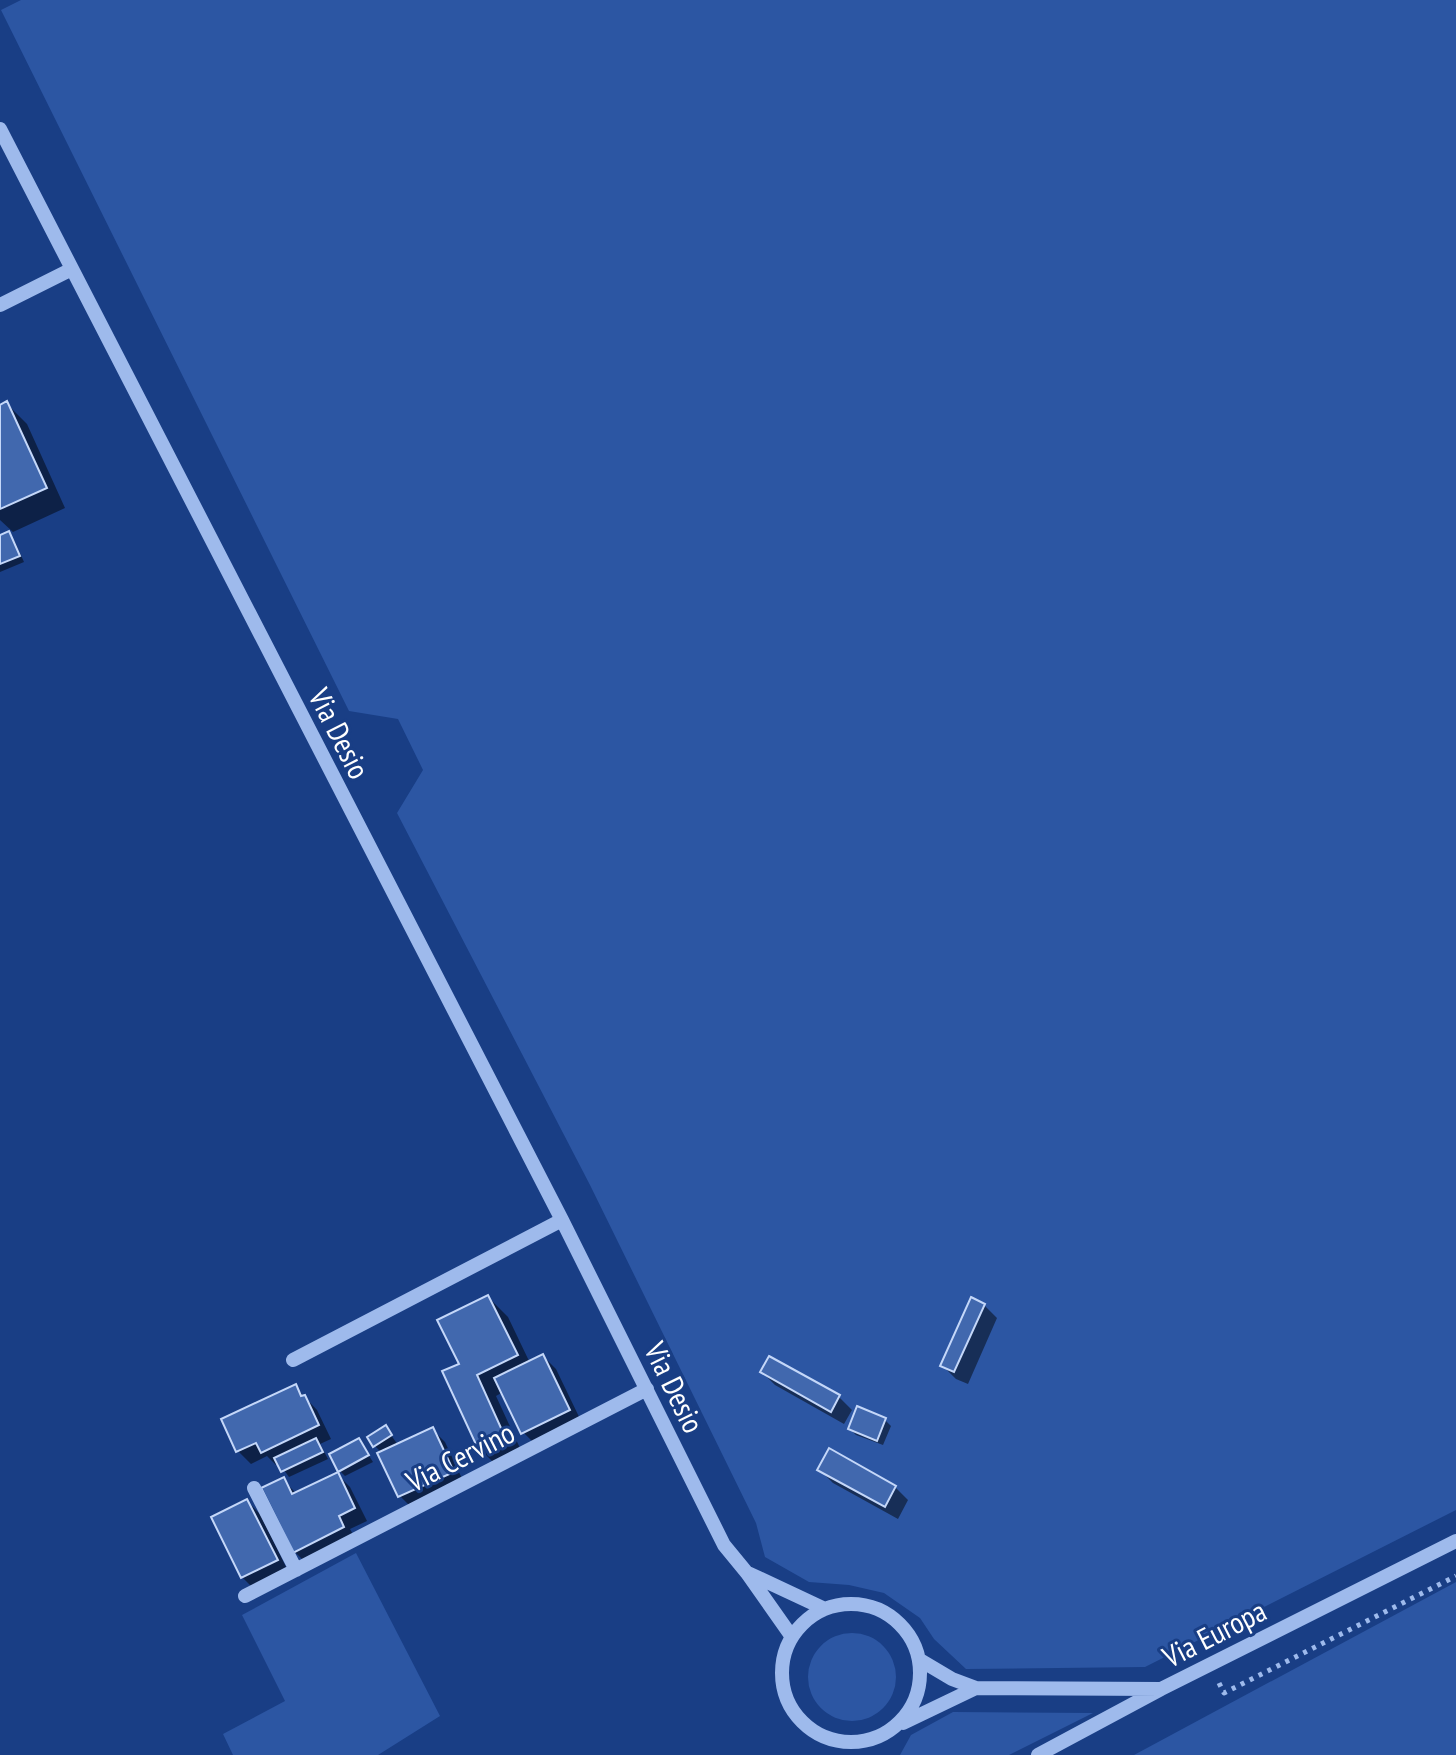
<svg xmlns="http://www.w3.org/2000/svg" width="1456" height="1755" font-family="'PT Sans Narrow',sans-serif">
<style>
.green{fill:#2c56a3}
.shadow{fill:#0007}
.building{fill:#4168ae;stroke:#c4d7f9;stroke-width:2}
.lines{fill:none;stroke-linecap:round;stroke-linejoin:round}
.path{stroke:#9ebaec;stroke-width:5;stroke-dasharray:4 6;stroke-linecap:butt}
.minor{stroke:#9ebaec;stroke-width:14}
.labels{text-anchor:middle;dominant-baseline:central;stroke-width:6;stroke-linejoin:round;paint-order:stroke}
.street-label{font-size:30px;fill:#fff;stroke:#193e85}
</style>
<rect width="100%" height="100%" fill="#193e85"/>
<path class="green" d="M21,0H1456V1510L1145,1667L966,1669L934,1639L920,1618L884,1593L849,1585L809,1582L765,1557L756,1523L590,1185L397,813L423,770L398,719L349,711L1,10Z
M356,1553L440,1716L378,1755H233L223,1734L285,1701L242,1615Z
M1456,1582V1755H1134Z
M808 1677a44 44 0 1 1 88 0a44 44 0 1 1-88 0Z
M953,1712L1093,1713L1009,1755H900L911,1735Z"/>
<path class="shadow" d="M7,404L27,424L65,508L13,532L0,520V407Z
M8,534L14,540L24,562L0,572V537Z
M488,1297L508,1317L530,1363L543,1356L556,1369L582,1423L536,1445L523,1432L503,1392L496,1396L525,1459L501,1470L481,1450L461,1365Z
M984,1305L997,1318L968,1384L956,1379L943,1366Z
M762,1372L839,1397L852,1410L844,1424L775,1385Z
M295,1387L317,1410L331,1439L320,1444L328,1459L289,1477L279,1463L276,1465L267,1456L251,1464L238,1451Z
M885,1420L891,1426L883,1445L856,1435L850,1429Z
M386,1428L398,1445L432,1429L445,1442L465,1485L413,1509L400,1496L382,1453L375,1446Z
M359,1440L373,1462L345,1476L339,1470Z
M820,1470L895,1487L908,1500L898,1519L833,1483Z
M337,1474L350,1487L367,1521L350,1529L356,1540L307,1564L294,1551L283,1480L297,1494Z
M247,1501L260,1514L289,1573L255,1590L242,1577Z"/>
<path class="building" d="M7,401L47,488L0,509V405Z
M9,531L20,556L0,564V535Z
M488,1295L518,1355L477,1375L506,1439L479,1451L442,1371L459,1364L437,1320Z
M971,1297L985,1304L954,1372L940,1366Z
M543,1354L570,1410L521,1434L494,1378Z
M769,1356L840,1395L831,1412L760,1372Z
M296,1384L301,1396L305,1395L319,1425L261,1453L256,1443L236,1452L221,1419Z
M857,1406L886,1418L877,1441L848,1429Z
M386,1425L392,1435L373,1447L367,1437Z
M433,1427L454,1472L398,1497L377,1453Z
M316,1438L323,1452L281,1472L274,1458Z
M359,1438L369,1455L338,1472L329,1454Z
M829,1448L896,1486L885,1507L817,1470Z
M338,1472L355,1508L339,1516L344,1527L293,1553L261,1488L284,1477L292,1494Z
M247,1499L278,1560L241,1578L211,1517Z"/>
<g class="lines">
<path class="path" d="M1219,1683L1224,1693L1456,1576"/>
<path class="minor" d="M0,129L562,1220L724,1545L747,1573L792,1637
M0,305L72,269
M293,1360L562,1220
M254,1488L296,1570
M748,1573L825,1609
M245,1596L647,1389
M782 1673a69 69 0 1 1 138 0a69 69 0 1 1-138 0Z
M920,1660L952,1679L976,1688L1161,1689L1456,1541
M903,1723L976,1688
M1038,1755L1161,1689"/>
</g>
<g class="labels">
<g class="street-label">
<text transform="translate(340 733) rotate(63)">Via Desio</text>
<text transform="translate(675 1387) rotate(64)">Via Desio</text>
<text transform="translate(460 1456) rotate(-27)">Via Cervino</text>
<text transform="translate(1214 1633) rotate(-27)">Via Europa</text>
</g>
</g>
</svg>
